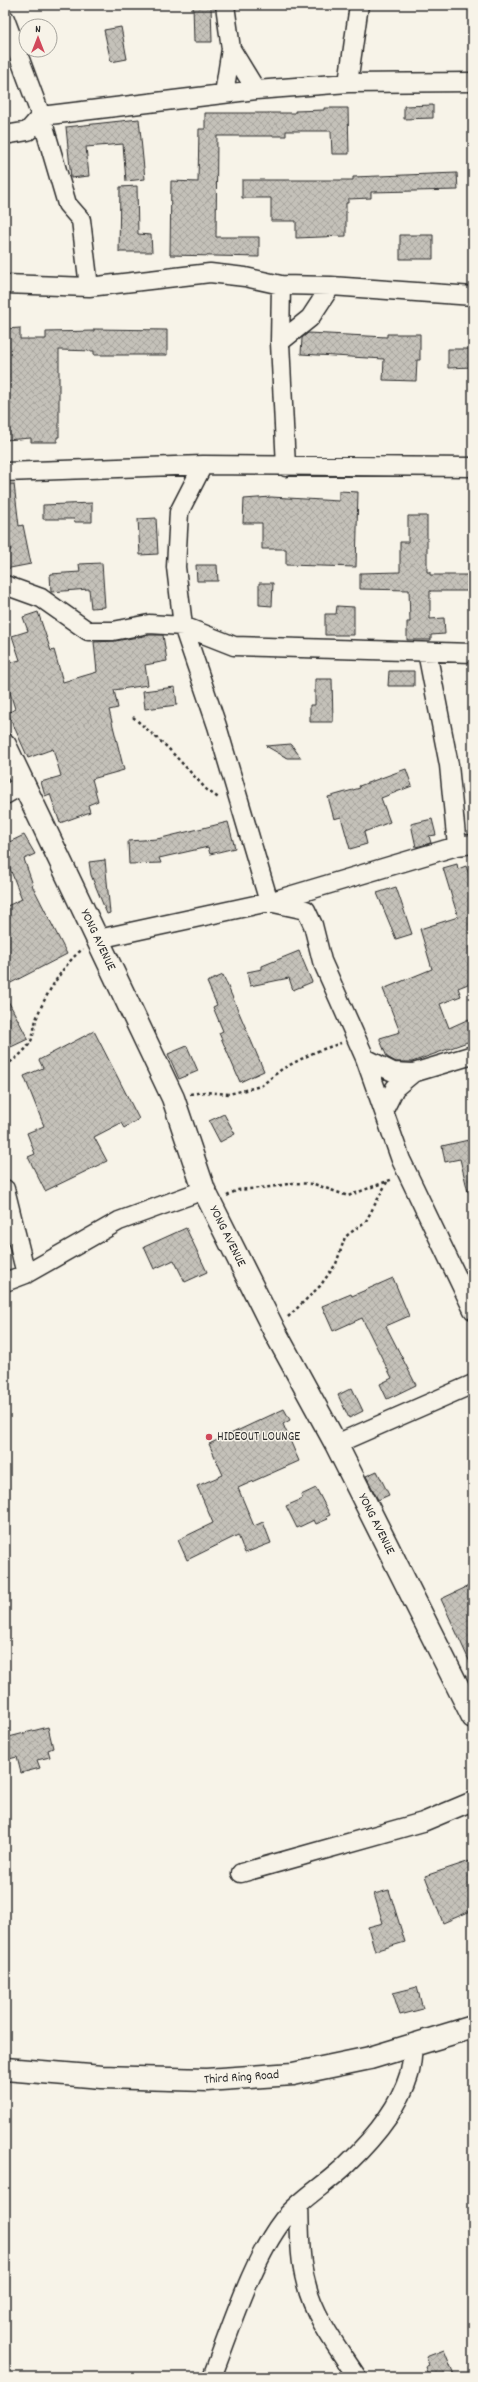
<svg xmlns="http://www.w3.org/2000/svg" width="478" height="2382" font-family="Dekko,sans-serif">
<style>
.building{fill:url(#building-cross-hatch);stroke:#2b2b2b}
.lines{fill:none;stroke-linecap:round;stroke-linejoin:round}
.street-casing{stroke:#2b2b2b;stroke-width:21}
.secondary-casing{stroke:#2b2b2b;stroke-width:25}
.path{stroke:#2b2b2b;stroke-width:2.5;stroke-dasharray:3 3;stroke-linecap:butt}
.street{stroke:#f7f3e8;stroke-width:18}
.secondary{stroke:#f7f3e8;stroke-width:22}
.poi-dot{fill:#d1495b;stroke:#f7f3e8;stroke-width:1.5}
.labels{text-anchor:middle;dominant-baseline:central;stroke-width:3;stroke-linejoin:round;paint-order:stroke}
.street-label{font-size:13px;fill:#2b2b2b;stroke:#f7f3e8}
.poi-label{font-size:13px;fill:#2b2b2b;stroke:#f7f3e8;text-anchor:start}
</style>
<defs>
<pattern id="building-cross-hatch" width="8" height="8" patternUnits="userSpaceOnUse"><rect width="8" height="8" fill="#c4c1b9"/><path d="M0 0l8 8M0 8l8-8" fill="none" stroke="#a9a69f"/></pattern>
</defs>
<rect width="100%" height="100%" fill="#f7f3e8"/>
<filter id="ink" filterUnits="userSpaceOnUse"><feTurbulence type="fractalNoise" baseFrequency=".025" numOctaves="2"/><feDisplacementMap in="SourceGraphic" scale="8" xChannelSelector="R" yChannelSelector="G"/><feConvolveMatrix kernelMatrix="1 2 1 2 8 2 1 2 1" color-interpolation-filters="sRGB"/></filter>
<g filter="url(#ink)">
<path class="building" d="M193,5H211L212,42H194Z
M121,27L127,59L111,62L104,30Z
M433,105V118L404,119V106Z
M324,108H348L349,154H332L331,131H286V136H217L216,237H259V257L170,255L171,181L198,182L199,129H205V113H295V111L324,110Z
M139,119L145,179L126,181L123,144L86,147L89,176L71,178L66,127Z
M457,173L458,190L371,192V198L348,199V203H346V236L296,238V221H271V198H242V180H353V177Z
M137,186L138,234L151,235L152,252H119L120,187Z
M400,235H433V259H400Z
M20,328V339H46V332L94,331V329L167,330V355H94V351L59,350V437H57V442H31V438L5,440V329Z
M308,333L387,337V334H420V360H417L416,381L383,380L384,359L301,354L302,338Z
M448,349H473V367L448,368Z
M5,484H14L19,526L23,525L31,564L5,569V552L11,550L5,523Z
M339,491L358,492L356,567L286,565V549H262V523H243L244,499L271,497L339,501Z
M92,503V522H75L74,519H43V505Z
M408,516H427V572H430V575H473V591H430V619L444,618L445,634L431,635V640H407V622H410L409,590L360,589V573L400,572V542H408Z
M156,518L158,554L140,555L138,519Z
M102,563L105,607L91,608L89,589L51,592L50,574L80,572L79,564Z
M196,565H217L218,581H197Z
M259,583H273L272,606L259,605Z
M337,606L354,607V635H325V614H336Z
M38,612L51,651L54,650L63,682L97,672L94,642L115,641L150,635H163L167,661L145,665L148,685L114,690L118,708L109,710L124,770L92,779L98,801L88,805L90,812L60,823L50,794L45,796L41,782L61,776L53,749L28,758L8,713L15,709L5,676V664L20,660L12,636L28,631L23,617Z
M389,671H414V686H388Z
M315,679H332L333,722H310V705H315Z
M175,687L177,705L145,709L143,691Z
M291,744L301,758H287L266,746Z
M406,769L412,786L381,798L390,822L364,832L367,844L350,849L341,817L334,819L328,797L360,788L359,786Z
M432,819L436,835L429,836L431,843L416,847L411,824Z
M228,822L235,848L210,854L208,847L159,858L161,863L129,864L128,841L157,839Z
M24,835L35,854L24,859L33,885H32L67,954L5,986V907L22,899L5,856V844Z
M105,860L110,913L107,914L91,875L89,862Z
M457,864L458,869L466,866L473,886V982L458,988L461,996L440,1004L449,1028L469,1019L473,1027V1040L412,1062H396L387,1057L380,1040V1038L400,1032L383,989L432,969L420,929L458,917L443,868Z
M396,887L412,934L396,939L377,893Z
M299,951L312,982L293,990L289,978L250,986L247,972L262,969V966Z
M223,975L264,1071L240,1082L219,1033L223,1031L213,1007L217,1005L207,982Z
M5,995L28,1039L11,1047L5,1035Z
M94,1031L139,1119L124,1128L121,1123L94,1137L107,1161L45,1191L28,1157L35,1154L27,1133L44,1126L24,1076L43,1068L39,1060Z
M187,1046L198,1071L179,1079L168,1054Z
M224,1114L235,1134L220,1142L209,1121Z
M473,1139V1191L468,1192L460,1159L445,1162L442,1146Z
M186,1228L207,1272L185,1282L174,1260L154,1269L144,1247Z
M393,1278L409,1316L386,1326L416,1385L387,1399L380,1384L392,1378L362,1318L333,1331L322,1306L351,1294L352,1296Z
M352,1388L363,1411L349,1418L338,1395Z
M284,1409L290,1420L283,1424L299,1461L238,1488L254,1526L263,1522L271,1543L245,1553L238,1535L187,1560L178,1540L213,1523L197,1486L223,1475L209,1444Z
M377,1471L389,1495L378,1500L366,1476Z
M316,1488L330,1515L326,1517L328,1519L316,1524L314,1520L297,1528L286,1506L302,1499L301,1495Z
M473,1584V1669L441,1599Z
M48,1727L53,1748L48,1750L50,1757L37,1760L40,1768L21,1773L17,1757L9,1759L5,1738Z
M473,1860V1910L443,1923L425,1876Z
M389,1890L405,1942L375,1951L368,1927L383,1923L374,1894Z
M417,1987L423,2009L400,2015L393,1993Z
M444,2350L455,2377H429L425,2367L429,2365L426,2357Z"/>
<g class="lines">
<g class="street-casing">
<path id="street" d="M5,19L41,116L67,204L81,220L89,287
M231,49L256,90
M348,83L359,5
M224,94L231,49L225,5
M5,135L28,131L41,116L256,90L348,83L473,82
M5,284L89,287L210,273L245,277L281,285L331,286L473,296
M281,285L280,342L286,467
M280,342L310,318L331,286
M203,465L179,512L176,567L183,626L217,726L269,902L306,910L313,925L322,961L365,1058L401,1160L473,1310
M5,472L203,465L473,467
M5,585L41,598L88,631H113L149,624L183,626L234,646L473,653
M427,652L449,765L457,846
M5,795L24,784
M98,939L269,902L457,846L473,844
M365,1058L393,1072L413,1073
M384,1110L395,1088L413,1073L473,1055
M5,1189L26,1274
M5,1282L26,1274L119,1221L204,1190
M336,1444L473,1384
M241,1873L423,1822L473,1801
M299,2204C300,2231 299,2258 306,2283C314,2317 338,2348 357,2377
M212,2377C231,2329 252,2260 283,2220C301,2198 327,2184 347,2164C372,2140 399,2109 409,2075C412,2066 412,2055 413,2045"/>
</g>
<g class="secondary-casing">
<g id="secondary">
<path id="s1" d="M5,745L173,1098L204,1190L275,1332L336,1444L473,1717"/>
<path id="s2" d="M5,2069L102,2077L206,2080L293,2074L370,2058L473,2027"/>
</g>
</g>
<path class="path" d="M133,717L167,747L207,790L220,799
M5,1066C15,1059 25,1052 31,1041C34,1035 34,1026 36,1020C42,1000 66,960 83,949
M190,1094L205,1092L229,1094L261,1086L282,1069L315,1052L341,1043
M227,1196L237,1190L271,1187L293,1183L314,1184L348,1196L393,1179
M288,1317L320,1286L336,1264L345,1237L366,1221L387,1182"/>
<use href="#street" class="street"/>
<use href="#secondary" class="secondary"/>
</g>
</g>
<circle class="poi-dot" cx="209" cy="1437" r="4"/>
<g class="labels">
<g class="street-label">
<text stroke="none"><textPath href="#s1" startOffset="216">YONG AVENUE</textPath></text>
<text stroke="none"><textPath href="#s1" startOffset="540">YONG AVENUE</textPath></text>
<text stroke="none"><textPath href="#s1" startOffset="864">YONG AVENUE</textPath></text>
<text stroke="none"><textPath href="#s2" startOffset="237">Third Ring Road</textPath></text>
</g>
<g class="poi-label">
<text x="217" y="1437">HIDEOUT LOUNGE</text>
</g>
</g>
<rect width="478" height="2382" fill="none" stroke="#f7f3e8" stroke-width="20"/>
<rect x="10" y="10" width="458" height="2362" fill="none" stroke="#2b2b2b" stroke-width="1.5" filter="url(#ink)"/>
<g transform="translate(38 38)"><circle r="19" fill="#f7f3e8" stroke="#a5a39c"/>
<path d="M0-3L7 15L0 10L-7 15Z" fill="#d1495b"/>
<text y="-6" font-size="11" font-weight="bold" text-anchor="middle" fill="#2b2b2b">N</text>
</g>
</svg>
